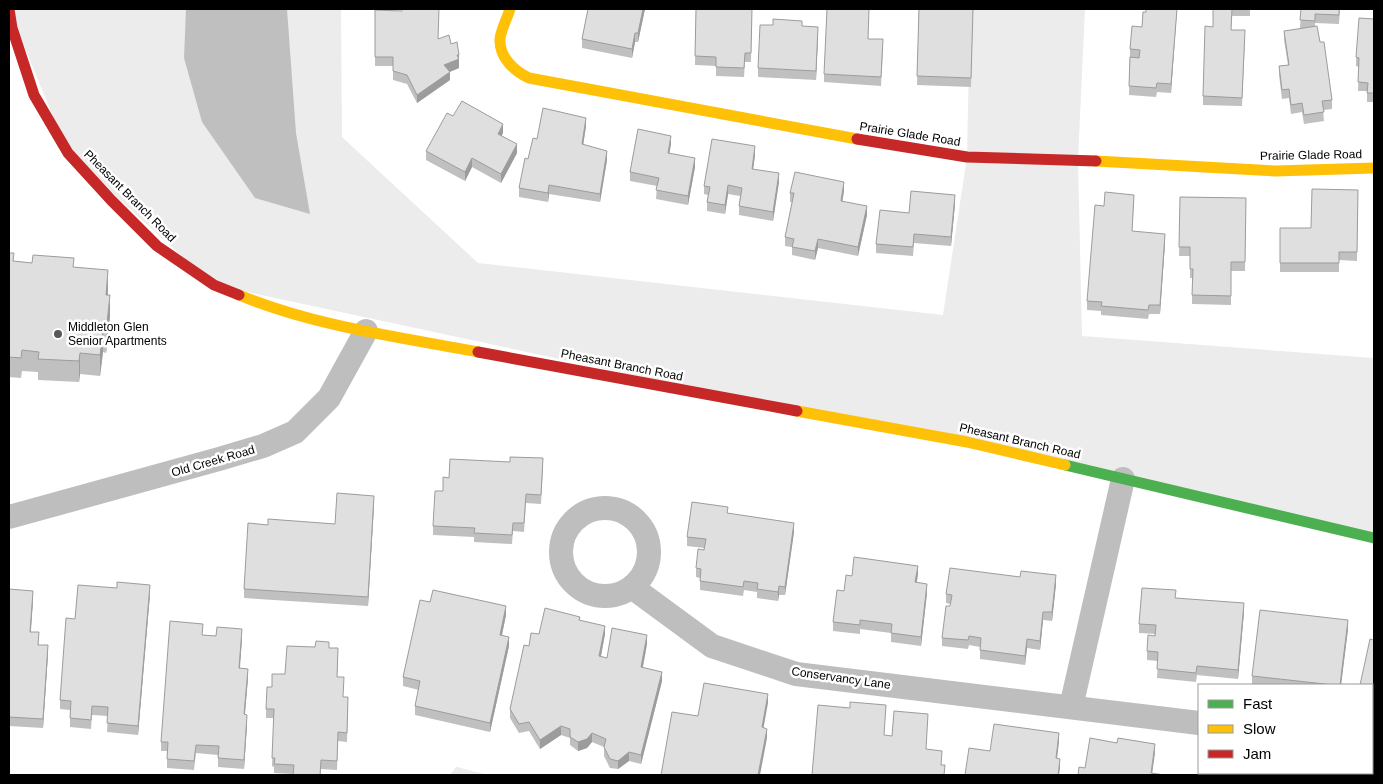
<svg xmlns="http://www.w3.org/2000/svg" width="1383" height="784" font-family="Helvetica,sans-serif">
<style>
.green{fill:#ececec}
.water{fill:#bfbfbf}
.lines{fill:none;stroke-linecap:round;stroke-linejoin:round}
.street{stroke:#bebebe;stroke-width:24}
.fast{stroke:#4caf50;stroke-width:11}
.slow{stroke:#ffc107;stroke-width:11}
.jam{stroke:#c62828;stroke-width:11}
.wall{fill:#c0c0c0}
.shaded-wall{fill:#9c9c9c}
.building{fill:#dfdfdf;stroke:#9c9c9c}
.poi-dot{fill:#595959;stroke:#fff;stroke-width:2}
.labels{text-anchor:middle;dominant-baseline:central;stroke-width:5;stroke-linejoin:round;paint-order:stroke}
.street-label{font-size:12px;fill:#000;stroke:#fff}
.poi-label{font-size:12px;fill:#000;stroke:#fff;text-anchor:start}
</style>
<rect width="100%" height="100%" fill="#fff"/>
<path class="green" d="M9,9H341L342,137L478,263L943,315L967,157L970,9H1085L1078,160L1082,336L1374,358V538L826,416L214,285L68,153Z
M456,767H457L488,775H450Z"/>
<path class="water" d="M186,9H287L296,133L310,214L255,198L202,122L184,58Z"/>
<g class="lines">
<path class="street" d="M561 552a44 44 0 1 1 88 0a44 44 0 1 1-88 0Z
M9,517L219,459L263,446L295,432L329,398L366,331
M633,588L712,646L796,674L1199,723
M1071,707L1123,479
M1372,746L1374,747"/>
<path class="fast" d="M1065,465L1374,538"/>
<path class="slow" d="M510,9C507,19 501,29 500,39C499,57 514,71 529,78L857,139
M1096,161L1275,171L1374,168
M239,295C314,326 398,337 478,352
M797,411L967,442L1065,465"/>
<path class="jam" d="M9,9L12,28L34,95L68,153L111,200L157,246L214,285L239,295
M857,139L967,157L1096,161
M478,352L797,411"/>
</g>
<path class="wall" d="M588,9H645L638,42H635L632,58L582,48V39Z
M696,9H752L751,62H745L744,77L716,76V66L695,65Z
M919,9H973L971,87L917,85Z
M1177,9L1171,93L1157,92L1156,97L1129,95L1130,49L1142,27L1146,12Z
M1213,9H1250V16H1232L1231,30L1245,39L1242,106L1203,105V96L1213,27Z
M1301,9H1340L1339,24L1315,23V27L1320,42L1332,100V109L1323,110L1324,121L1304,124L1302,112L1291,114L1289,98L1282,99L1279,75V66L1288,65L1284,40V31L1300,29Z
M375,10L451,44L459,55V68L450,72V80L417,103L407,84L393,80V66H375Z
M1374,19V102H1367V91H1358L1359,67L1356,66V57Z
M802,26L818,36L816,80L758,77V68Z
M868,39L883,48L881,86L824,82V74Z
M453,116L503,133L501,136L517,153L501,183L472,167L465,181L426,160V151Z
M586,126L583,145L607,160L600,202L549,194L548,202L519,197V188L528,159L537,139Z
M671,144L669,153L695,167L688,205L656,199L657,186L630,181V172Z
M755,155L753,169L779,182L773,221L739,215V206L740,196L728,194L725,214L707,211V202L708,195L704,194V186Z
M1358,190L1357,261L1339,260V272H1280V228H1311Z
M844,191L842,201L867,215L858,256L818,248L815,260L792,255V247L785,246V237L792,202H790V193Z
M1180,197L1246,198L1245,271H1231V305L1192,304V278H1190V256H1179Z
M955,204L951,246L914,243L913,256L876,253V244L909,213Z
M1134,204L1132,231L1165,243L1160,314H1149L1148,319L1101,315V311L1087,310V301L1104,206Z
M9,253L14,261L74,267L108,290V295L110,316L106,353L103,352L100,376L80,374L79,382L38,380V372L22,371L21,378L9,377Z
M543,467L541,504L526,503L524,532L513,531L512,544L474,542V537L433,535V526L449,478Z
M374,505L368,606L244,598V589L268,525L335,524Z
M728,513L794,532L785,595H779L778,601L757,598V592L744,590L743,596L700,590V578L696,577V568L704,548L687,546V537Z
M918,574L917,582L927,593L921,646L891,642V633L860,629V634L833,631V622L844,591L852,576Z
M1056,584L1052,621L1043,620L1040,650L1027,648L1025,665L980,659V647L969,645L968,649L942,646V638L951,604L946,603V594Z
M9,589L33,600L31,632L39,645L48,654L43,728L9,726Z
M150,594L138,735L107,732L108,716L92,715L91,729L70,727V710L60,709V700L75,619Z
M1176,598L1244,612L1238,679L1197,675L1196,682L1157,678L1158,661L1147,660V651L1155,634L1139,633V624Z
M506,615L502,635L509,646L490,732L415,715V706L419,690L403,686V677Z
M580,620L605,634L601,657L607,658L647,644L643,667L662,681L641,764L629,761L618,769L610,768L604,756V747L592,742L587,748L578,751L570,745V738L561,735L540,749L529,731L519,733L510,718V709L529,646L539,634Z
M1348,629L1341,685H1252V676Z
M203,635L242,638L240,668L248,678L245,714L247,724L244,769L218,767V755L196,753L194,770L167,768V751H161V742Z
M1374,640V700H1372Z
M329,648L338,657L337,677L343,697L348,706L347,742L338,741L337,770L321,769V775H293V774L274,773V767L272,766L274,718H266V709L272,687L285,674Z"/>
<path class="shaded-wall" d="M643,9H645L638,42V33Z
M1177,9L1171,93V84Z
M818,27V36L816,80V71Z
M635,33V42L632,58V49Z
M457,55H459V68L444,74V65Z
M450,72V80L417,103V95Z
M586,118V126L582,153V144Z
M503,124V133L498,143V134Z
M671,136V144L668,162V153Z
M517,144V153L501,183V174Z
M755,146V155L752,178V169Z
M607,151V160L600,202V194Z
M472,158V167L465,181V172Z
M695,158V167L688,205V196Z
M779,173V182L773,221V212Z
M844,182V191L841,210V201Z
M549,185V194L548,202V193Z
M728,185V194L725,214V205Z
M955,195V204L951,246V237Z
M867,206V215L858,256V247Z
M1165,234V243L1160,314V305Z
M818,239V248L815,260V251Z
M108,270V290L106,315V295Z
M110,295V316L106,353V332Z
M103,332V352L100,376V355Z
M80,353V374L79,382V361Z
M374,496V505L368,606V597Z
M794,523V532L785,595V587Z
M918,566V574L915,591V582Z
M1056,575V584L1052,621V612Z
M927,584V593L921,646V637Z
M150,585V594L138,735V726Z
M779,586V595L778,601V592Z
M33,591V600L30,640V632Z
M1244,603V612L1238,679V670Z
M506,606V615L500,644V635Z
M1043,612V620L1040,650V641Z
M1348,620V629L1341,685H1340Z
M605,626V634L599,665V656Z
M242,629V638L239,677V668Z
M647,635V644L641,676V667Z
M509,637V646L490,732V723Z
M1027,639V648L1025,665V656Z
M48,645V654L43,728V719Z
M248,669V678L244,723V714Z
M662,672V681L641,764V755Z
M768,694V703L762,736V727Z
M247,715V724L244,769V760Z
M561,726V735L540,749V740Z
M767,729V738L760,775H758Z
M592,733V742L587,748L578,751V742Z
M1059,733V742L1056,767V758Z
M1155,744V753L1152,775H1151Z
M629,752V761L618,769V761Z
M1060,759V768L1059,775H1058Z"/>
<path class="building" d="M402,9H439L438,39L449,35L451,44L457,42L459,55H457L459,59L444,65L450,72L417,95L407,75L393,71V57H375V10L402,11Z
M588,9H643L638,33H635L632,49L582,39Z
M696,9H752L751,53H745L744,68L716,67V57L695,56Z
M827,9H869L868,39H883L881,77L824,74Z
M919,9H973L971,78L917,76Z
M1146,9H1177L1171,84L1157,83L1156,88L1129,86L1130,57L1139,58L1140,50L1130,49L1132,26L1142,27L1143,12H1146Z
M1213,9H1232L1231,30H1245L1242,98L1203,96L1205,26L1213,27Z
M1301,9H1339V15L1315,14V21L1300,20Z
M1359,18L1374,19V93H1367L1368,83L1358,82L1359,58L1356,57Z
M773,19L802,21V26L818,27L816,71L758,68L760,25H773Z
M1317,26L1320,42H1324L1332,100L1322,101L1324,112L1304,115L1302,103L1291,105L1289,89L1282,90L1279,66L1289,65L1284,31Z
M462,101L503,124L498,134L517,144L501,174L472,158L465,172L426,151L447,113L453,116Z
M543,108L586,118L582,144L607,151L600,194L549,185L548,193L519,188L525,158L528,159L533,138L537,139Z
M638,129L671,136L668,153L695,158L688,196L656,190L659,178L630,172Z
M712,139L755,146L752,169L779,173L773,212L739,206L742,188L728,185L725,205L707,202L710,187L704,186Z
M795,172L844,182L841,201L867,206L858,247L818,239L815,251L792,247L794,239L785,237L794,193H790Z
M1312,189L1358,190L1357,252H1339V263H1280V228H1311Z
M911,191L955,195L951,237L914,234L913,247L876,244L880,210L909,213Z
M1105,192L1134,195L1132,231L1165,234L1160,305H1149L1148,310L1101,306L1102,302L1087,301L1095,205L1104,206Z
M1180,197L1246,198L1245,262H1231V296L1192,295L1193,269H1190V247H1179Z
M9,253H14L13,261L32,263L33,255L74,258L73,267L108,270L106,295H110L106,332H103L100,355L80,353L79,361L38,359L39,352L22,350L21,358L9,357Z
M510,457L543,458L541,495L526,494L524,523H513L512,535L474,533L475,528L433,526L435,491H443V477L449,478L450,459L510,462Z
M337,493L374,496L368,597L244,589L248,523L268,525V519L335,524Z
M692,502L728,507L727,513L794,523L785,587L779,586L778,592L757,589L758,583L744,581L743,587L700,581L701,569L696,568L698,549L704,550L706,539L687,537Z
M854,557L918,566L915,582L927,584L921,637L891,633L892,624L860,620V625L833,622L837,590L844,591L846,575L852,576Z
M950,568L1020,577L1021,571L1056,575L1052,612H1043L1040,641L1027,639L1025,656L980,650L981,638L969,636L968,640L942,638L946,606H950L952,595L946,594Z
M117,582L150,585L138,726L107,723L108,707L92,706L91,720L70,718L71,701L60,700L66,618L75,619L78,585L117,588Z
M1142,588L1176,590L1175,598L1244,603L1238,670L1197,666L1196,673L1157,669L1158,652L1147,651L1148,635L1155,636L1156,625L1139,624Z
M9,589L33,591L30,632H39L38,645H48L43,719L9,717Z
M433,590L506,606L500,635L509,637L490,723L415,706L420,681L403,677L420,600L430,602Z
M545,608L580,617L579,620L605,626L599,656L607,658L612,628L647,635L641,667L662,672L641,755L629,752L618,761L610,759L604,747L606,739L592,733L587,739L578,742L570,737V729L561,726L540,740L529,722L519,724L510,709L524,645L529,646L531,633L539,634Z
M1260,610L1348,620L1340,685H1334L1252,676Z
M170,621L203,624L202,635L216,636L217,627L242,629L239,668L248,669L244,714L247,715L244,760L218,758L219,746L196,745L194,761L167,759L168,742H161Z
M1370,639L1374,640V691H1372V685H1360Z
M316,641L329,642V648H338L337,677H344L343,697H348L347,733L338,732L337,761L321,760L320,775H293L294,765L274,764L275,758H272L274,709H266L267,687H272V674H285L287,646L315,647Z
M704,683L768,694L762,727L767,729L758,775H661L672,712L698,716Z
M850,702L886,705L884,735L892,736L894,711L928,714L926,749L942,751L941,765H945L944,775H812L818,705L850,708Z
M994,724L1059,733L1056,758L1060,759L1058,775H965L969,748L990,751Z
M1090,738L1117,743L1118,738L1155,744L1151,773L1165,775H1078L1079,767L1085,768Z
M1231,773H1267L1266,775H1231Z
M1274,773H1309L1328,775H1274Z"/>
<circle class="poi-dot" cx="58" cy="334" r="5"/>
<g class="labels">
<g class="street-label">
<text transform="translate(910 134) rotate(9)">Prairie Glade Road</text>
<text transform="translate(1311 155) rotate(-1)">Prairie Glade Road</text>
<text transform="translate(130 196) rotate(45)">Pheasant Branch Road</text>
<text transform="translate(622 365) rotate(11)">Pheasant Branch Road</text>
<text transform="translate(1020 441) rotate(13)">Pheasant Branch Road</text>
<text transform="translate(213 461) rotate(-16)">Old Creek Road</text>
<text transform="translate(841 678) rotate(8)">Conservancy Lane</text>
</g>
<g class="poi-label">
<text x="68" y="327">Middleton Glen<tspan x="68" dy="14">Senior Apartments</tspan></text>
</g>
</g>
<rect width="1383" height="784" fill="none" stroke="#000000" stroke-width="20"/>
<rect x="1198" y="684" width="175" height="90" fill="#ffffff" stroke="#999999"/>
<rect x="1208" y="700" width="25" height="8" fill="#4caf50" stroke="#999999"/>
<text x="1243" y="709" font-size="15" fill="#000000">Fast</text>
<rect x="1208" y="725" width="25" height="8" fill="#ffc107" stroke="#999999"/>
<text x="1243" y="734" font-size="15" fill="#000000">Slow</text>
<rect x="1208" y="750" width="25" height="8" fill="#c62828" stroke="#999999"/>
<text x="1243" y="759" font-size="15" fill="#000000">Jam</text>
</svg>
